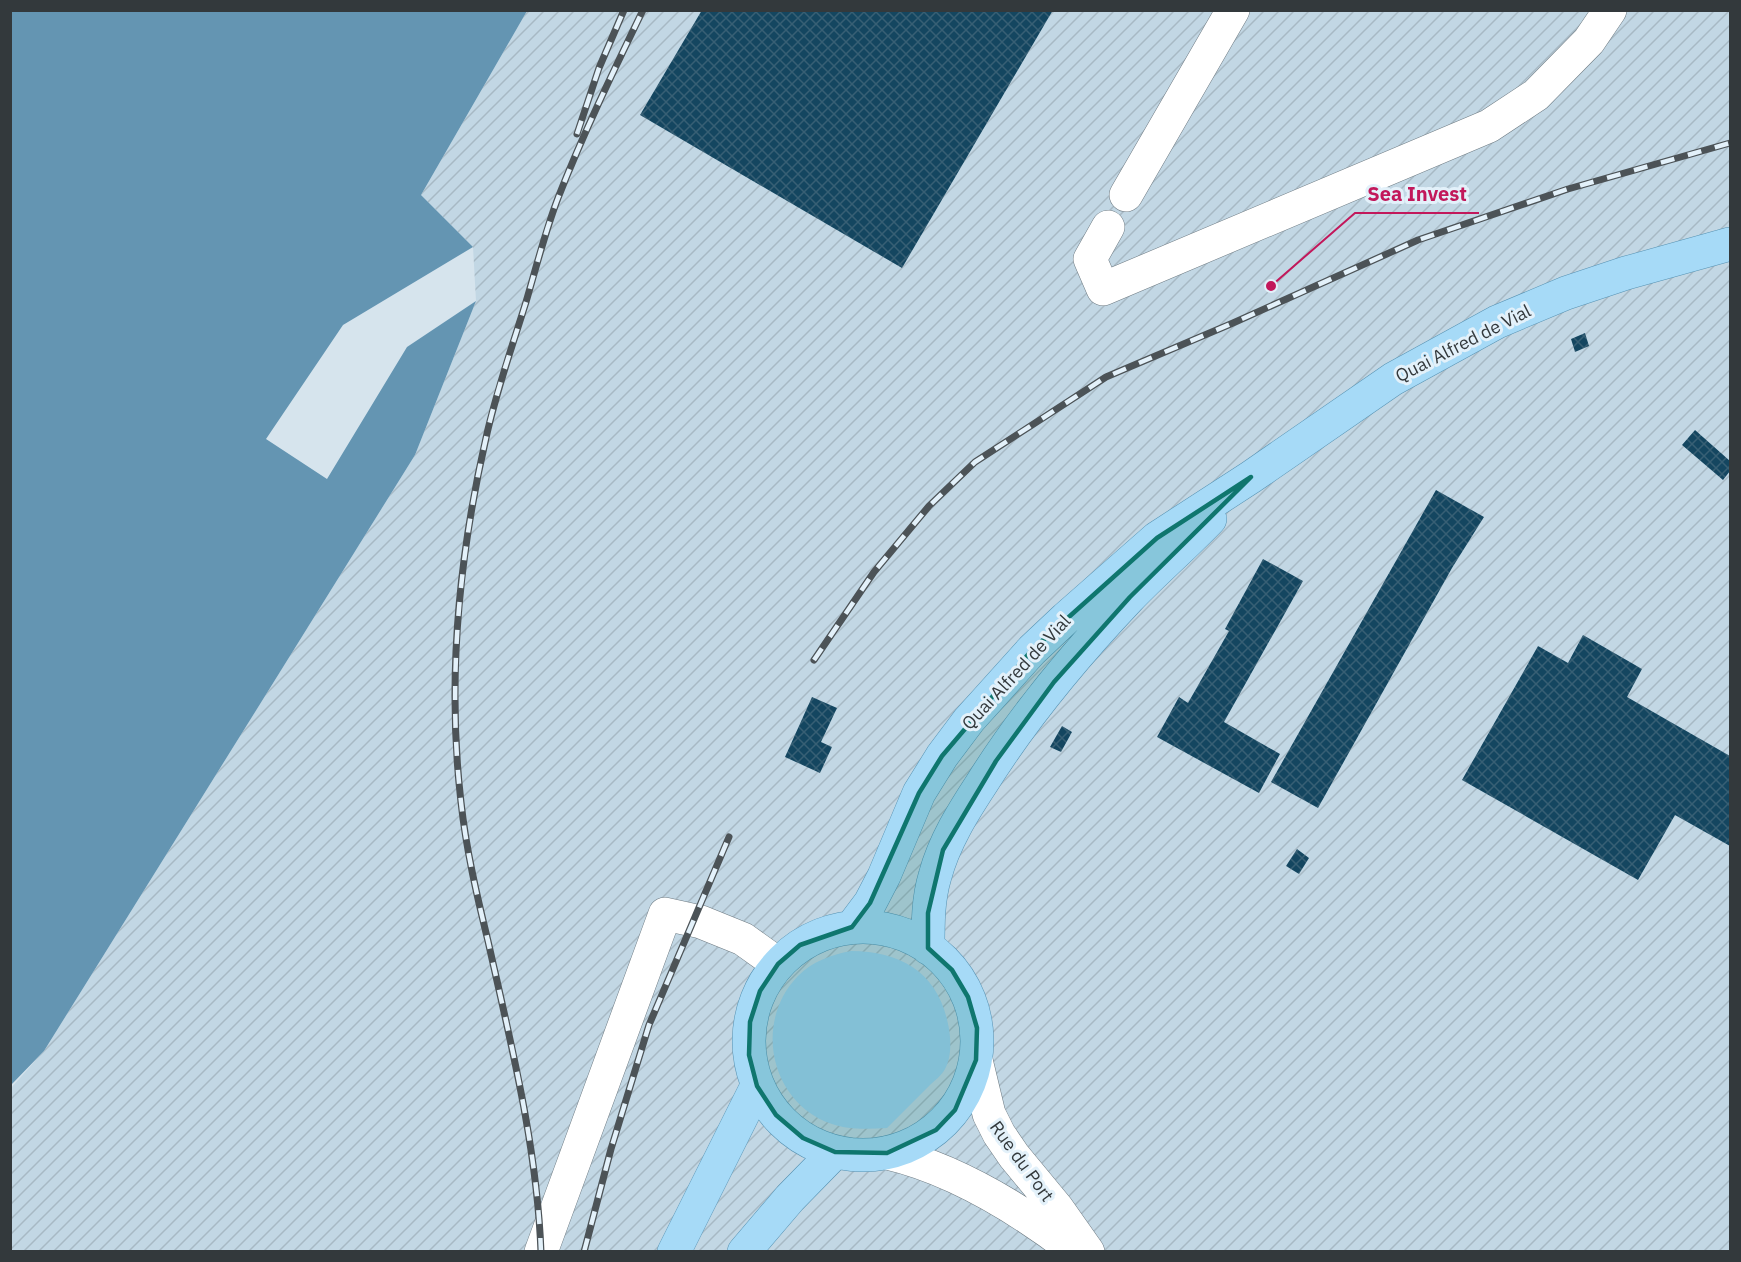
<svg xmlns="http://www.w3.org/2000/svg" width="1741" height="1262" font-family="'IBM Plex Sans',sans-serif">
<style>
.industrial{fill:url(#industrial-furrows)}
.green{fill:#a0d2f0}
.water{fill:#6495b2}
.building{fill:url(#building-cross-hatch)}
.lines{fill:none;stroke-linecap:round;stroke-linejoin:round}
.minor-casing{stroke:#6e7b83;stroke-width:34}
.major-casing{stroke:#5792b2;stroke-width:34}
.minor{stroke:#fff;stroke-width:33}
.major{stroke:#a6daf7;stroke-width:33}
.rail-casing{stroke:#4c5357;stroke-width:7}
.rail{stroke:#e3f1fa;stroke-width:4.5;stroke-dasharray:14;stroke-linecap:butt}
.marked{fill:#0f766e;fill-opacity:0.2;stroke:#0f766e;stroke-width:4.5;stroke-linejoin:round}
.labels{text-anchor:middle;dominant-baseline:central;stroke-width:6;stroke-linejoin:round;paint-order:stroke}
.street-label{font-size:18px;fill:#33393c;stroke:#e3f1fa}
.leader{fill:none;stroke:#c2185b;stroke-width:2}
.callout-dot{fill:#c2185b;stroke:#e3f1fa;stroke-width:2}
.callout-label{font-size:20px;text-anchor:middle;font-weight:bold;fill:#c2185b;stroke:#e3f1fa;stroke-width:6;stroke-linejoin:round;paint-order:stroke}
</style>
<defs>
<pattern id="industrial-furrows" width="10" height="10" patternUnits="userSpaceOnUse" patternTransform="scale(1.5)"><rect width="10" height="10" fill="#c2d7e4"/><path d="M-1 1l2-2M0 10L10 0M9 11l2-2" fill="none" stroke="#a7b9c4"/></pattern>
<pattern id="building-cross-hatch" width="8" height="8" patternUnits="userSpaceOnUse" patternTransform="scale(1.5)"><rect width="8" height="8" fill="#144660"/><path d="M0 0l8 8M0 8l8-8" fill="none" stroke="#375f74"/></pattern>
</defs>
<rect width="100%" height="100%" fill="#d6e4ed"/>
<path class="industrial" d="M527,11H1730V1251L11,1252V1088L44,1051L415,455L476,301L473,247L421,195Z"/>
<path class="green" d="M851,951C901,951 938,973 948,1024C951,1037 952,1057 945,1069C942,1075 934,1081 929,1086C915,1100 901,1114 887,1128C868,1129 849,1130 832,1124C770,1103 753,1022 798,976C813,961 831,955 851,951Z"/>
<path class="water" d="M11,10L527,11L421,195L473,247L343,325L266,439L327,479L407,347L476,301L415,455L44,1051L11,1085Z"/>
<path class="building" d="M702,10H1053L902,268L640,115Z
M1585,333L1589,346L1575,352L1571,339Z
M1695,430L1730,461V471L1723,480L1682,445Z
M1436,490L1484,517L1452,568L1318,808L1271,782Z
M1263,559L1303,581L1224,722L1280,754L1259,793L1157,737L1179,697L1188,703L1229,631L1225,629Z
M1583,635L1642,669L1627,697L1730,756V846L1675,815L1638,880L1462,780L1538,646L1568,663Z
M812,697L837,708L821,742L832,747L820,773L785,757Z
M1062,726L1072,732L1061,752L1050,747Z
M1297,849L1309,858L1299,874L1286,866Z"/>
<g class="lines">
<g class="minor-casing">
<path id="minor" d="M1126,195L1233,10
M1108,227L1090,259L1103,289L1489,126L1536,95L1589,41L1610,10
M976,1060L989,1114L999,1134L1014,1156L1057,1208L1088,1252
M887,1153C956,1169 1020,1209 1076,1252
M541,1252L665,914L701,922L743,939L778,964"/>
</g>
<g class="major-casing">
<path id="major" d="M852,927L870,903L884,876L919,793L942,756L969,720L1032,650L1066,618L1157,538L1251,477L1393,379L1497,322L1566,293L1626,273L1730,244
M749 1041a114 114 0 1 1 228 0a114 114 0 1 1-228 0Z
M928,948C928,923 928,899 935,876C944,842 963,812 982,783C1024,716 1075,655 1129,598C1155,571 1184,546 1210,519
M674,1252L757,1086
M744,1252L790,1198L835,1152"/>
</g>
<use href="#minor" class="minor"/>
<use href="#major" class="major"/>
<g class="rail-casing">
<path id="rail" d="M577,134L599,68L624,10
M814,660L874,572L929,506L975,462L1106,377L1233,323L1418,240L1568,189L1730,143
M541,1252C537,1146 511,1044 488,941C477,896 466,849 461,802C447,682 459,556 486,438C496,392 512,347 526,302C536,268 545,232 558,198C583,134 613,72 643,10
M584,1252L611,1149L649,1025L729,837"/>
</g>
<use href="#rail" class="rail"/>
</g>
<path class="marked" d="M1251,477L1130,597L1054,682L996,761L943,850L928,913V948L952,970L968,997L977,1028L976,1060L955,1110L936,1130L887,1153L835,1152L803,1138L776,1115L757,1086L749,1055L750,1022L760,991L778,964L800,945L852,927L870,903L919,793L942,756L1032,650L1157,538Z"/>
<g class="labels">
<g class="street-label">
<text transform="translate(1463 343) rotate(-27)">Quai Alfred de Vial</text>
<text transform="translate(1016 672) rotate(-47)">Quai Alfred de Vial</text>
<text transform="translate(1022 1161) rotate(54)">Rue du Port</text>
</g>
</g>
<path class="leader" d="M1271 286L1355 213H1479"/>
<circle class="callout-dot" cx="1271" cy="286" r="6"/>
<g class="callout-label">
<text x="1417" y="201">Sea Invest</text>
</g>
<rect width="1741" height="1262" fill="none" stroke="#33393c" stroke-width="24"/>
</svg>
